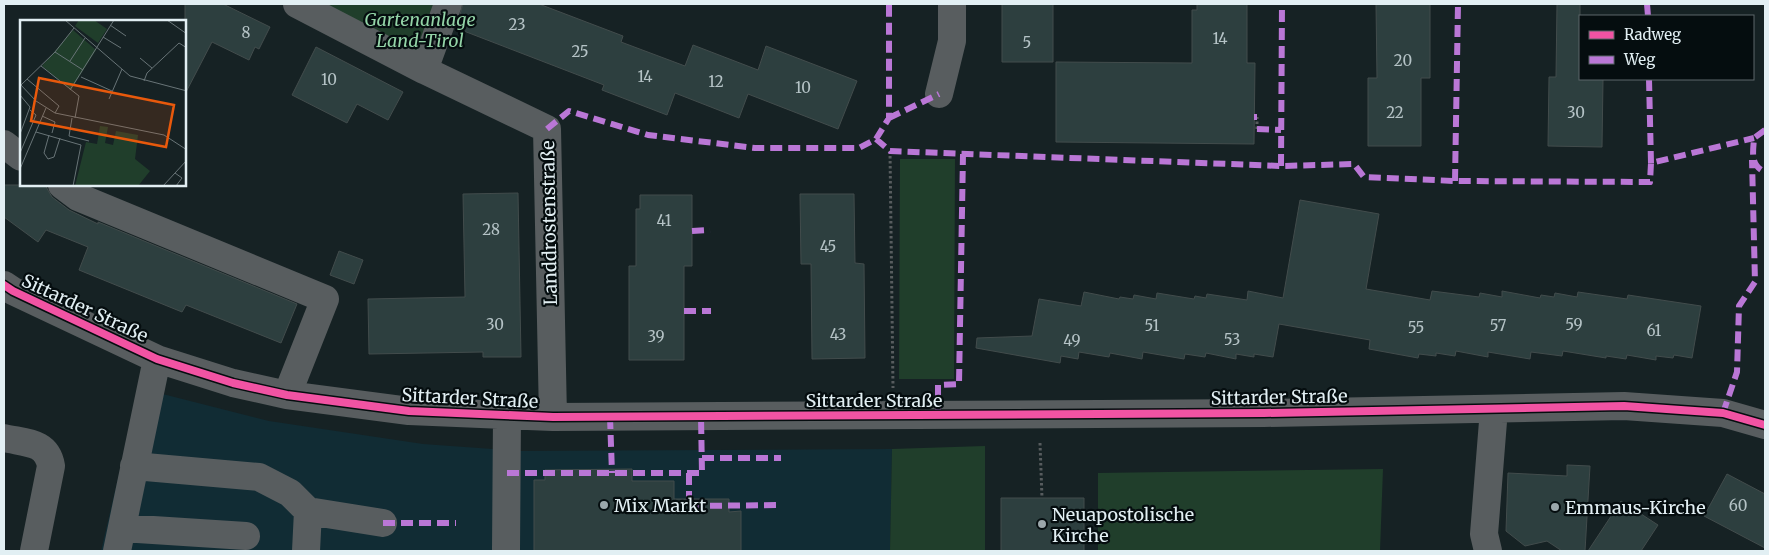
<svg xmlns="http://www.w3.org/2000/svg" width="1769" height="555" font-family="Merriweather,serif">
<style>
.built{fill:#112c34}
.green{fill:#203e2b}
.building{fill:#2d3f3f;stroke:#424c4c}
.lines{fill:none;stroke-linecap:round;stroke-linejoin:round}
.path{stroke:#575c5e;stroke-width:3;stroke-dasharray:2.5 2.5;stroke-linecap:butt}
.minor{stroke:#585d5f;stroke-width:28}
.quiet{stroke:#ba77d6;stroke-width:6;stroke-dasharray:12 6;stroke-linecap:butt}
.cycleway-casing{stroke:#050d0f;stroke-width:11}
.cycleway{stroke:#f153a3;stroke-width:8}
.poi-dot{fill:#9ba7ab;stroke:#050d0f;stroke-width:2}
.labels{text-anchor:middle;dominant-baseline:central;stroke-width:4.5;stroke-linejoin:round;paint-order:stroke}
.number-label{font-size:15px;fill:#b5c3c6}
.park-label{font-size:18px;font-style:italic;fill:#93d4a7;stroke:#050d0f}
.street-label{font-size:18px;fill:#e2eff3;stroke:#050d0f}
.poi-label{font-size:18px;fill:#e2eff3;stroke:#050d0f;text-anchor:start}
.inset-road{fill:none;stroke:#687477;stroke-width:1}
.view{fill:#e8590c;fill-opacity:0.15;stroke:#e8590c;stroke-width:2.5}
.inset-edge{fill:none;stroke:#e2eff3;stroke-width:2.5}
</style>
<rect width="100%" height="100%" fill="#162224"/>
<path class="built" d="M139,388L269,421L423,444L522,451L892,449L890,551H101Z"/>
<path class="green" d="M316,4H459L434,67Z
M900,159H955L954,379H899Z
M985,446V551H890L892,449Z
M1383,469L1380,551H1098V473Z"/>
<path class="building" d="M185,4H223L270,27L259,49L255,47L249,60L212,42L185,94Z
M463,4H539L623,36L621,42L685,66L693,45L758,70L766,46L857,81L838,129L748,94L739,118L675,93L667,115L602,90L604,85L456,28Z
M1002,4H1053V62H1002Z
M1197,4H1247V63H1255L1254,144L1056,142V62L1192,63V10H1197Z
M1376,4H1430V78H1421V146H1368V78H1377Z
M1557,4H1580V79H1603L1602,147L1548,146L1549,77H1556Z
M316,47L403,92L388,120L357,104L347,123L292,95Z
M4,185H45L52,197L69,210L98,224V222L297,304L281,343L186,305L182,312L79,270L88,247L46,230L38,242L4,217Z
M518,193L521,357H483V352L369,354L368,299L465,297L463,194Z
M800,194H854L855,263L864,264L865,358L812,359L811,264H801Z
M640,195H692V266H684V360H629V266H636V209H640Z
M1300,200L1379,214L1366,289L1430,300L1432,291L1479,297L1480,293L1502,297V291L1540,298L1541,295L1554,297L1555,293L1577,297L1578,292L1627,299L1628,295L1701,306L1692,358L1674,355L1673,358L1656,356V360L1627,355L1626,359L1606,356V358L1563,351L1562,356L1531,352L1530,359L1488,352V357L1456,351L1455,356L1436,353V356L1419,354L1418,358L1369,349L1370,340L1279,324L1273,357L1254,354V357L1236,354V359L1206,353L1205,357L1185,354L1184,359L1143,352L1142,359L1110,353L1109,357L1079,352L1078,359L1061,356L1060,363L976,348L977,338L1032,336L1039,299L1081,306L1084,292L1119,299L1120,297L1133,299L1134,295L1156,299L1157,293L1194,299L1195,296L1206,298L1207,294L1247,300L1248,291L1283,298Z
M339,251L363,260L354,284L330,275Z
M1567,465L1590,466L1585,551H1562L1547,541L1525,546L1506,531L1508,473L1567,476Z
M632,469V481H674V499H729V512L741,511V551H534V480H545V470Z
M1727,474L1765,494V548L1704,516Z
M1001,498H1084V551H1001Z
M1621,501L1658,525L1641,551H1588Z"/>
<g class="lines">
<path class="path" d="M1257,129V117
M890,151L893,388
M1040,443L1042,498"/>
<path class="minor" d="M297,4L424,70L547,129L553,417
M424,70L448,4
M939,94L952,41V4
M4,144L21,157
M62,185L78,197L325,299L287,395
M4,285L13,291L157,359L233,383L287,395L409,411L553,417L1264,413L1624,406L1723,413L1765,425
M4,438C25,443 47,441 51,466L34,551
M134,466L259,477L290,493L308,511L306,551
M308,511L383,523
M122,528L246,536
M117,551L157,359
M506,551L507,416
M1488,551L1484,534L1494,409"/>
<path class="quiet" d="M1647,4L1648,16
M1649,79L1651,163
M1254,117H1257
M889,118L939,94
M547,129L569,111L648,135L755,148H859L876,139L890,151L1281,166L1354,164L1364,177L1455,181L1650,182L1651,163L1754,138
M1257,129L1281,130
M1765,130L1754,138C1753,153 1750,165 1765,172
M876,139L889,118V4
M1281,166L1282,4
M1455,181L1458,4
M692,231L710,230
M684,311H711
M1723,413L1737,372L1739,306L1755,282L1752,160
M938,415V385L959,384L963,154
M610,417L612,473
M702,458H781
M507,473H702L701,416
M689,473V506L781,505
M383,523H456"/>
<g class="cycleway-casing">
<path id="cycleway" d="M4,285L13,291L157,359L233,383L287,395L409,411L553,417L1264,413L1624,406L1723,413L1765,425"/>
</g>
<use href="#cycleway" class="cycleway"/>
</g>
<g class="poi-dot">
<circle cx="604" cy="505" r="5"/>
<circle cx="1555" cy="507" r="5"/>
<circle cx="1042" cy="524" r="5"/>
</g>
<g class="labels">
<g class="number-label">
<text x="517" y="24">23</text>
<text x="246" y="32">8</text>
<text x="1220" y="38">14</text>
<text x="1027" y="42">5</text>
<text x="580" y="51">25</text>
<text x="1403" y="60">20</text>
<text x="645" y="76">14</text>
<text x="329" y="79">10</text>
<text x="716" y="81">12</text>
<text x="803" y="87">10</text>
<text x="1395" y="112">22</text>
<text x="1576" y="112">30</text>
<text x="664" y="220">41</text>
<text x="491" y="229">28</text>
<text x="828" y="246">45</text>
<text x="495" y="324">30</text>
<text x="1574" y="324">59</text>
<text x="1152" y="325">51</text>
<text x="1498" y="325">57</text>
<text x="1416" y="327">55</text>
<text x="1654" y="330">61</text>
<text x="838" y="334">43</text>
<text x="656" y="336">39</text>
<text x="1232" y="339">53</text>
<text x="1072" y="340">49</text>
<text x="1738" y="505">60</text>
</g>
<g class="park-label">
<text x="420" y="19">Gartenanlage<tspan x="420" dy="21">Land-Tirol</tspan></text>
</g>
<g class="street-label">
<text transform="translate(549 223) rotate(-91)">Landdrostenstraße</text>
<text transform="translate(85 308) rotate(25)">Sittarder Straße</text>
<text transform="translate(1279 397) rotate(-1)">Sittarder Straße</text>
<text transform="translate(470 398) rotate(3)">Sittarder Straße</text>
<text x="874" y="400">Sittarder Straße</text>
</g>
<g class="poi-label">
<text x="614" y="505">Mix Markt</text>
<text x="1565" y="507">Emmaus-Kirche</text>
<text x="1052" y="514">Neuapostolische<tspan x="1052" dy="21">Kirche</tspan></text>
</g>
</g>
<g transform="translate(20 20)">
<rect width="166" height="166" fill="#162224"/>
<path d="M59,0H74L87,9L78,23L55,6ZM53,10L76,30L51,70L22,46ZM80,106L88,107L85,123L93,125L96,111L118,115L115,139L130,151L118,166H55L66,122L77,124Z" fill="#203e2b"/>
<path class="inset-road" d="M45,0L110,56L167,71M147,0L167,14M90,5L106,16M83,17L101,28M35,32L63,50M120,38L132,48M50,41L65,18M21,46L59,76L55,98M61,57L92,71M7,59L39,86L35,93M124,61L127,53L159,23L167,28M0,64L16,81L35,93L144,115L167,130M1,65L35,32L54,8M50,70L94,0M0,75L10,87L0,114M89,79L102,49M22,96L35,102L32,113M52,98L49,116L69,121M16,112L61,125L53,166M29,115L24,133L28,139L34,137L40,118M0,133L16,95L10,90M0,149L26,88M155,153L162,158L156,166M143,166L167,140"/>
<path class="view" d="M19,58L154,85L146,127L11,101Z"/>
<rect width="166" height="166" class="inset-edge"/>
</g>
<rect width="1769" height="555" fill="none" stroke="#e2eff3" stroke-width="10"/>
<rect x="1579" y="15" width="175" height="65" fill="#050d0f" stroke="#5d676a"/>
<rect x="1589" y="31" width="25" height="8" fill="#f153a3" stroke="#5d676a"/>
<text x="1624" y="40" font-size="15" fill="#e2eff3">Radweg</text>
<rect x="1589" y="56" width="25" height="8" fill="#ba77d6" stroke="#5d676a"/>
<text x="1624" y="65" font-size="15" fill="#e2eff3">Weg</text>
</svg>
